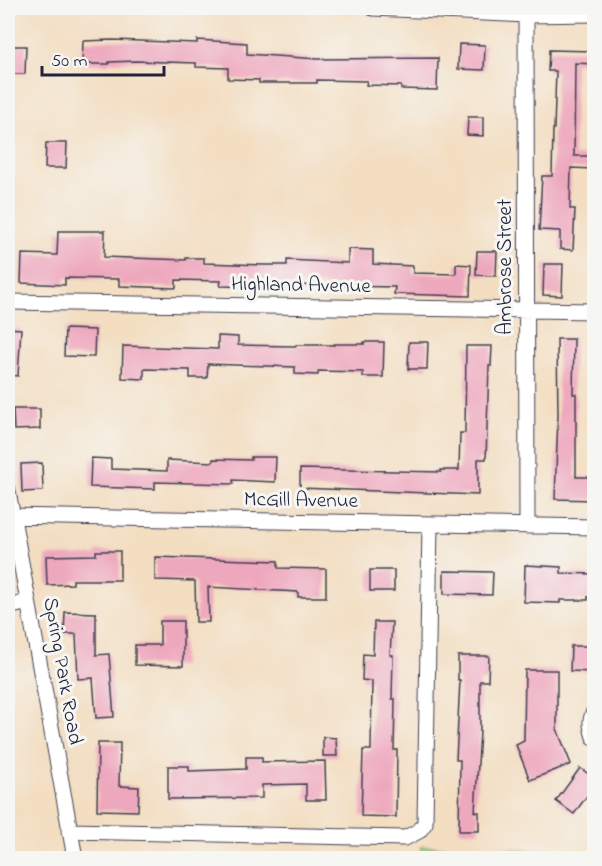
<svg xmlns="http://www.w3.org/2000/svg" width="602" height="866" font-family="'Indie Flower',sans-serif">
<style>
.green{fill:#abd987;stroke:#667e61;stroke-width:1.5}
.building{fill:#eea8be}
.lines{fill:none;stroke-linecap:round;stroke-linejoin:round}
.minor-casing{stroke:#413e4f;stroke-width:17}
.minor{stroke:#fff;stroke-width:15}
.labels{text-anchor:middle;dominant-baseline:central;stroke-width:6;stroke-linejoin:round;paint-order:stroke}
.street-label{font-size:21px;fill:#22223b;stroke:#f6f6f2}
</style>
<rect width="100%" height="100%" fill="#f6f6f2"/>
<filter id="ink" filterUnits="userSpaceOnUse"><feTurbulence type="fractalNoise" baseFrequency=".0167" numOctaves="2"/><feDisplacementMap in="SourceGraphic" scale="12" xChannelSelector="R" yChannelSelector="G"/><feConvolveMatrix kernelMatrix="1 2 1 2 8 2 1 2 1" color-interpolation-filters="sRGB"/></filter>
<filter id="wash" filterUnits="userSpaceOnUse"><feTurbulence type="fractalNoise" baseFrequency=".008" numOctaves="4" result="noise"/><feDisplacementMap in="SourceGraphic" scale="24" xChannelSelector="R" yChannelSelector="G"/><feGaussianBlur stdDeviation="1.35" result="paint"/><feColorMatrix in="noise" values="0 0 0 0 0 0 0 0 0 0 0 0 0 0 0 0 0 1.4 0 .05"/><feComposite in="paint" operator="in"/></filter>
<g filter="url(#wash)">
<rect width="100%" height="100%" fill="#f3dec2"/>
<path class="green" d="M421,847L594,852V858H420Z"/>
<g id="blocks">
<path class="building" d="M112,40L197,43V40L247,43V54L318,59L438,58L437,90L401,89V86L366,85L367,81L317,80V83H259V80L228,79V68L196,67V63L136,61L109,62V64H82L83,41Z
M459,44L485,45L484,70L458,69Z
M11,46H26L25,74H10Z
M549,50L594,51V64L575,63L574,156H594V169L571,168L570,209H575L573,250L560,249V231L539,230L542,176H552L553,129H554L556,71H548Z
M468,117H483V136L467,135Z
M46,143H67L66,168H45Z
M58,231H105L104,257L186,260V258H204V263L264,265H287V260L348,263V249L373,250V264L413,266V273L456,274V264L471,265L470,296L394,294L395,287L339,286L280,285V291L263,290V287L220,286L221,281L176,280V288L119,286V279L65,278V285L21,283L22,254L57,255Z
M477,251H497L496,276L476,275Z
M544,264H563L562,296L543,295Z
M8,328L21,329L18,376L8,375Z
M65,329L95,330L94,357L64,356Z
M218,336L238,337V345L295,346L296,345H334V344H364V342H384L383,377H363V372L318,371V375L295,374V367L208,364L207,378H190V370L144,369V379L122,378L123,346L218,349Z
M557,339H574L573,394H576V477H594V500L555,499L558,415Z
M409,342H428L427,369H408Z
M466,346H492L491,366H489L486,459H478V495L300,488V469L441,472V470H459L460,433H465Z
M13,409H40V429L14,430Z
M251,457H276L275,482L233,480V484L155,482V489L90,487L91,458L111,459V469L167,471V460L213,462V459L251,460Z
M42,463L43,491L22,492L21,464Z
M96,551H120V580H73V584L47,585L46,556L96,555Z
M155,557L278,561V568L326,569V597H298V592L208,587L209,622H196L195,581L155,580Z
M525,565L561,567V573L594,574V598L588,597V600H560V603L524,602Z
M370,570H394V591H370Z
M444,571L493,572L492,595L444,594Z
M65,612L96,613V655L109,654L114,717L96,718L93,678L78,679L76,634H64Z
M160,621H183V666L135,665V645H160Z
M374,622H392L390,655H393L392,699H395L394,750H397L396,817L361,816L363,750H371L372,681L362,680L363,654L373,655Z
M571,646H594V672L570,671Z
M458,656H489L488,681H480V732L475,812H479V831H459L460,760H456L460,680H458Z
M525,670H557V729L571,764L530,780L516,745L524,741Z
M323,737L336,738L337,756H323Z
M98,743H120L119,786L139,787L138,811L97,810Z
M246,757H262V762L325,761L326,800H306V784L262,785V798L168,799V766H189V771L246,769Z
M580,768L594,778V786L574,814L556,801Z"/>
</g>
</g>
<g filter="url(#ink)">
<use href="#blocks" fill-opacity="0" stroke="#413e4f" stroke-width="1.5"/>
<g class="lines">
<g class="minor-casing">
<path id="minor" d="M373,8L526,15L594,14
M526,8L527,526
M8,302L594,311
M8,491L75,858
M8,516L594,527
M8,607L28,602
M594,712C589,720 591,728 594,737
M69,831L405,838L419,831L425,823L430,524"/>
</g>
<use href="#minor" class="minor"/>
</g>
</g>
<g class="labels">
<g class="street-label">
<text transform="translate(506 267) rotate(-90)">Ambrose Street</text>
<text transform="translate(301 286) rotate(1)">Highland Avenue</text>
<text transform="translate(301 501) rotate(1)">McGill Avenue</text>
<text transform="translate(62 671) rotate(80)">Spring Park Road</text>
</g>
</g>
<rect width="602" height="866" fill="none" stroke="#f6f6f2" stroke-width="30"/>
<path d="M42 66v9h122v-9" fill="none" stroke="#22223b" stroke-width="3"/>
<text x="51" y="66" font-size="18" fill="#22223b" stroke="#f6f6f2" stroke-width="4.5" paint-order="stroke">50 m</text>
</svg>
